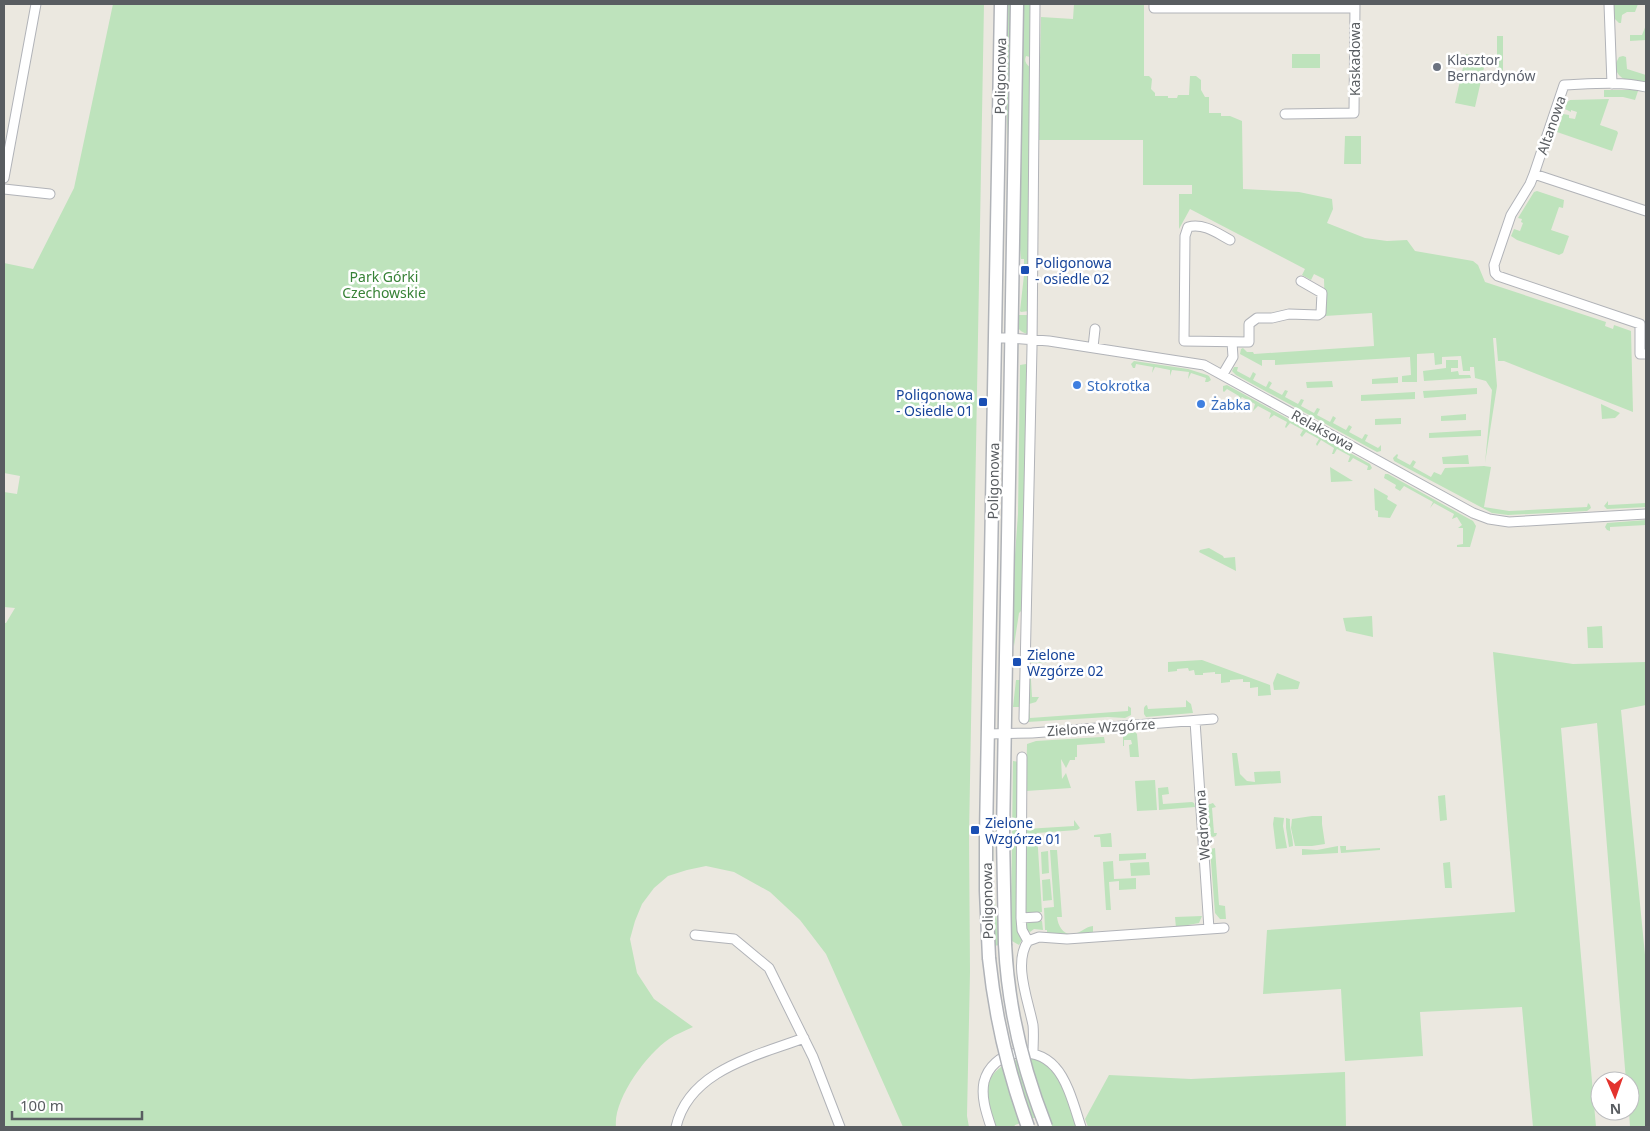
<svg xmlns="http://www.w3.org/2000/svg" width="1650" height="1131" font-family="'Noto Sans',sans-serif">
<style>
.green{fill:#bee3bc}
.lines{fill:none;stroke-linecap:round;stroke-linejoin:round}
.minor-casing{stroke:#b1b3b8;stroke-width:11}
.secondary-casing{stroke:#b0b3b8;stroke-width:15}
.minor{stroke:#fff;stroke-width:9}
.secondary{stroke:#fff;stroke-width:12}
.secondary-bridge-casing{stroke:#b0b3b8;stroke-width:15;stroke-linecap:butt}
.secondary-bridge{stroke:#fff;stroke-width:12}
.worship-dot{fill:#6b7280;stroke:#fff;stroke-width:2}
.transit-dot{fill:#1a4fb4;stroke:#fff;stroke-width:2}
.shop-dot{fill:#3f7fe0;stroke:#fff;stroke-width:2}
.labels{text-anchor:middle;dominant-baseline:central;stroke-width:5;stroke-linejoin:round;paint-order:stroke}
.street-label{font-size:14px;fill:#595d61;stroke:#fff}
.worship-label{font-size:14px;fill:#5b616d;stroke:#fff;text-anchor:start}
.transit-label{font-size:14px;fill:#164399;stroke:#fff;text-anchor:start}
.park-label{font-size:14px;fill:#378236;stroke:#fff}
.shop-label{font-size:14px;fill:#366cbe;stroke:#fff;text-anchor:start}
</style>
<rect width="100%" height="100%" fill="#ebe8e0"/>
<path class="green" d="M113,4H984L969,836L970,972L967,1116L969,1127H903L826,954L800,920L770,892L734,872L706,866L687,870L668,876L654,888L642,904L635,921L630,939L637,973L654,999L693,1027C685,1031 676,1034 669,1039C647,1054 613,1099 616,1127H4V623H6L15,608L4,607V492L17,494L20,476L4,473V263L33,269L74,188Z
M1006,4H1012L1007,311H1005L1008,147L1005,58Z
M1022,4H1031L1030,57L1026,56C1024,61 1026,64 1030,67L1029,311L1021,312L1020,311L1024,275H1026V265L1024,264V259H1021L1019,238Z
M1074,4H1144V76H1149L1152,79L1151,89L1155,93V96H1168V98H1177L1178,95H1189L1190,76H1196L1201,80V90L1205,97H1209V113H1221V116H1230L1242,121L1243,189L1299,192L1332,199L1333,209L1327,223L1365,238L1387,241L1407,240L1415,251L1473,261L1478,265L1485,282L1606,322L1605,326L1613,329L1614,325L1631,331L1633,412L1504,361H1498L1496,338H1493L1497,386L1485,463L1492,390L1486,381L1475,378L1474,367H1470V371H1463L1461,356L1442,357V364L1435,365L1434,353L1417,354V382H1402V376L1411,375L1410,357L1275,365V360H1262V366L1240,354L1241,349L1243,348L1247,352H1253L1254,354L1374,346L1372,313L1325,316L1324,279L1314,274L1311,280L1302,275L1305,269L1190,209L1179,229V194H1192V185H1143V140H1038L1041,17L1073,19Z
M1614,4H1638L1635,12H1627L1622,15L1621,23H1619L1614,18Z
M1646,25V40L1630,41V35H1642Z
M1497,36H1503V72H1497Z
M1292,54H1320V68H1292Z
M1466,54L1486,59L1475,107L1455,103Z
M1623,56L1626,57L1627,69L1646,75V83C1632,81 1617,82 1615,65L1619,57Z
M1604,90H1635L1638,91L1635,100L1623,97H1604Z
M1609,99L1600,125L1617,131L1618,133L1612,151L1557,132L1563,114L1569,115V118L1575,119L1577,112L1571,110V112L1565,109L1567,102L1570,100Z
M1345,136H1361V164H1344Z
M1537,191L1564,200L1563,208L1559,207L1551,230L1569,236L1563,253L1559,255L1517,240L1511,236L1514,229L1520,231L1523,223L1521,222L1522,219L1518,218L1534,192Z
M1019,315H1028L1029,332L1027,334C1018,331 1017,327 1016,319H1019Z
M1446,360H1458V368H1451V372L1458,371L1459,375H1470L1471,378L1424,381L1423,371L1446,368Z
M1134,361L1188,369L1207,375L1209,376L1211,380L1208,382H1205L1206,378L1191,373L1188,379L1189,372L1172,370L1170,376V370L1155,367L1152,373L1153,367L1136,364L1135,368H1133L1131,364Z
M1026,364L1028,366L1022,610L1019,613L1014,646L1012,637V596L1018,514L1020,365Z
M1234,367H1238L1237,371L1250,378L1253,372L1256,374L1253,380L1266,387L1269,381L1272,383L1269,388L1282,395L1285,390L1288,391L1285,397L1298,404L1301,399L1304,400L1301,406L1314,413L1317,408L1320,409L1317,415L1330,422L1333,416L1336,418L1333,423L1346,430L1349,425L1352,427L1349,432L1362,439L1365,434L1368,435L1365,441L1378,448L1381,445V451L1377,452L1236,375L1232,371Z
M1398,377V383L1372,384V379Z
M1332,381L1333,387L1307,388L1306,382Z
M1227,385L1370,464L1372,468L1370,470H1367L1368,466L1353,458L1350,462H1348L1350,456L1337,449L1334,454H1332L1334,448L1321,440L1317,446L1316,444L1319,439L1306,432L1302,437L1300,435L1303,430L1290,423L1286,428L1285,427L1287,422L1274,415L1269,419L1271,413L1258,406L1253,411L1255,404L1242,397L1238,402L1237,401L1239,396L1227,389L1224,392L1223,391V386Z
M1477,388V394L1424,398L1423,391Z
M1415,392V399L1361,401V395Z
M1601,405V404L1620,413L1615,418L1602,419Z
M1466,414V420L1441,421V416Z
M1401,418V424L1375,425V419Z
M1481,430V436L1429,438V433Z
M1397,454L1398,455L1397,458L1410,465L1413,460L1416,462L1413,467L1431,477L1434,472L1441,475L1445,468L1484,466L1491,467L1484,507L1509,511L1587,507L1588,503L1590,505L1591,508L1587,511L1508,515L1492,513L1394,461L1393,458Z
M1468,455L1469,464H1443L1442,457Z
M1330,467L1353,481L1331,482Z
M1385,474H1388L1473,521L1476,526L1470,547H1457V545L1463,544V528H1458L1462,525L1457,517L1452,519L1454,514L1434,503L1430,508L1433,502L1404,486L1400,491L1395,488L1396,485L1384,478Z
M1374,488L1388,496L1387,499L1397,505L1390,518L1378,517V511L1375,510Z
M1608,501V505L1646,503V507L1607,509L1604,506Z
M1646,520V525L1610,527V531L1607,530L1605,527L1607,523Z
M1209,548L1223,556L1224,558L1235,557L1236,571L1199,552L1200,550Z
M1372,616L1373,637L1346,631L1343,618Z
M1602,626L1603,648H1588L1587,627Z
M1493,652L1573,664L1646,662V705L1621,710L1646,965V1127H1630L1629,1111H1630V1081H1626L1597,723L1561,728L1596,1127H1533L1522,1007L1420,1012L1423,1056L1345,1061L1341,989L1263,994L1267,930L1515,912Z
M1050,658V662L1030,663L1032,697H1039L1036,702L1029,704L1030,718L1128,711V706L1131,708V715L1125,718L1108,717L1027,722L1028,660Z
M1202,660L1270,685L1271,695L1258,696V687L1250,688V682H1243V679L1230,680V682L1221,683V674H1215V672L1203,673V675H1195L1194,670L1189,671L1188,668L1177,669V671L1168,672V662Z
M1277,673L1300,682L1298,689L1274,690L1273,683Z
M1016,680H1020V707H1013Z
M1186,700L1191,704L1193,713L1146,717L1144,714C1144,710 1143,706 1147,705L1148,709L1186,707Z
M1135,732L1137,734L1139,757H1130L1129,745L1132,744L1131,740H1124V746H1123V735Z
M1101,737H1104L1105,743L1077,745V757H1075V760H1070L1066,768L1061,759L1062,779L1066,773L1071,788L1026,791L1027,744L1036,741Z
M1232,753H1237L1240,774L1247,781L1255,782L1254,772L1280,771L1281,783L1235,786Z
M993,761H994L993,881L999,944L994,947L991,875Z
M1013,761L1019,762L1022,940L1019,945L1012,941L1011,917Z
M1155,780L1157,810L1137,811L1135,781Z
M1168,787L1169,794L1162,795L1163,804L1192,802L1194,803L1195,807L1159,810L1158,788Z
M1445,795L1447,820L1440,821L1438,796Z
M1213,803L1216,807L1212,808L1214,833H1217L1216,836L1213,837L1209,835L1207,805Z
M1312,816H1322V824L1325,844L1312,846H1295L1291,828L1292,819Z
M1274,817L1284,818L1283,826L1287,848L1276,849L1273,824Z
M1286,818L1290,819C1289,828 1293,836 1293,846L1289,847L1286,828Z
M1074,820L1080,828L1077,830L1037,833L1042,912L1025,914L1026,829L1074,826Z
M1111,833L1112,847H1101L1100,837H1094V835Z
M1338,846V853L1302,855V849L1317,850Z
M1340,846H1346V850L1380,848V850L1341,853Z
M1215,848L1219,905L1225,906L1226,919H1220L1215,913L1210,849Z
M1050,850H1057L1062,917H1057C1058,927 1065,938 1077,933C1083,931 1085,927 1093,926V934C1077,935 1063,935 1047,933V930H1045L1044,908L1054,907Z
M1048,851L1049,873L1042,874L1041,852Z
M1146,853V859L1119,861V854Z
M1113,861L1114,879L1136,878V889L1119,890V881L1109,882L1111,910H1106L1103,862Z
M1149,862L1150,875L1131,876L1130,863Z
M1450,862L1452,888H1445L1443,863Z
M1050,879L1052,900L1043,901L1042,880Z
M1202,916L1199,923L1188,925V927L1176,928L1175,917Z
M1042,921L1043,930L1034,929L1030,932L1027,930L1025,925L1027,922Z
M1029,1057C1038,1059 1046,1063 1053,1070C1064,1082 1071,1111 1077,1127H1051L1047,1113L1015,1125L1014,1127H996C993,1119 988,1109 987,1100C984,1072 1005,1061 1029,1057Z
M1345,1072L1346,1127H1088L1085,1119L1109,1075L1191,1079Z"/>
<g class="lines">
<g class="minor-casing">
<path id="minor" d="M1154,4V8H1354
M1609,4L1612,84
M1646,87C1620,81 1591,84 1564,85L1534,174L1530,184L1511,215L1494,265L1495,273L1498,276L1640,324V354H1646
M1285,114L1354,113L1355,4
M1534,174L1646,211
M4,178L36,4
M4,189L50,194
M1230,240C1217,233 1204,223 1188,227L1185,236L1184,341L1249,342V324L1257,318H1272L1289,314L1318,315L1321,313L1322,293L1301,281
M995,338H1011L1049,341L1204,365L1473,513L1489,519L1509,522L1646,514
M1093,347L1095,329
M1223,374L1233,357L1232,342
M1024,719L1032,347L1035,4
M1195,721L1209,929
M988,734L1032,733L1213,719
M1022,757L1021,918L1022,930L1028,941
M1021,918L1037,917
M695,935L734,939L769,968L813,1057L840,1127
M1028,941L1039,937L1067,939L1224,928
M1028,941C1013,963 1028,1000 1033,1025C1034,1034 1033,1043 1033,1053
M676,1127C689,1070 756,1056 804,1038
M991,1127C986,1112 981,1097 984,1082C992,1050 1034,1043 1055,1067C1068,1081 1075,1109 1081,1127"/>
</g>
<g class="secondary-casing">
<path id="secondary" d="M1005,944L1003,835L1017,4
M989,958L986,891V836L1001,4"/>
</g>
<use href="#minor" class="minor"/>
<use href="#secondary" class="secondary"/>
<g class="secondary-bridge-casing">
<path id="secondary-bridge" d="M1005,944C1008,1007 1023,1069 1046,1127
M989,958C995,1016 1008,1072 1028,1127"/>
</g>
<use href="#secondary-bridge" class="secondary-bridge"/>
</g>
<circle class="worship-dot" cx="1437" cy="67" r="5"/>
<g class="transit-dot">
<rect x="1020" y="265" width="10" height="10" rx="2.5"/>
<rect x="978" y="397" width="10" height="10" rx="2.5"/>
<rect x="1012" y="657" width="10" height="10" rx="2.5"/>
<rect x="970" y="825" width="10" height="10" rx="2.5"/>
</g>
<g class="shop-dot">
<circle cx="1077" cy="385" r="5"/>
<circle cx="1201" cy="404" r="5"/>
</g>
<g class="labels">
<g class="street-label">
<text transform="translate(1354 59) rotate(-90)">Kaskadowa</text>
<text transform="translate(1000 76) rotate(-89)">Poligonowa</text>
<text transform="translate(1551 125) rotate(-71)">Altanowa</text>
<text transform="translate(1323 430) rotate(29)">Relaksowa</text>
<text transform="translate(993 481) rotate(-89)">Poligonowa</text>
<text transform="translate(1101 727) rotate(-4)">Zielone Wzgórze</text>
<text transform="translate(1202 825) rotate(-94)">Wędrowna</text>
<text transform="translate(987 901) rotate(-91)">Poligonowa</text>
</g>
<g class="worship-label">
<text x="1447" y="59">Klasztor<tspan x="1447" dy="16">Bernardynów</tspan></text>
</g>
<g class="transit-label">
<text x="1035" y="262">Poligonowa<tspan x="1035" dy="16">- osiedle 02</tspan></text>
<text x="973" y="394" text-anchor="end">Poligonowa<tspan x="973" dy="16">- Osiedle 01</tspan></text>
<text x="1027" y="654">Zielone<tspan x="1027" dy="16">Wzgórze 02</tspan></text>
<text x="985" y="822">Zielone<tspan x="985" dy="16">Wzgórze 01</tspan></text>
</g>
<g class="park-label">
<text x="384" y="276">Park Górki<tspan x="384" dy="16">Czechowskie</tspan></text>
</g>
<g class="shop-label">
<text x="1087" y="385">Stokrotka</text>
<text x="1211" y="404">Żabka</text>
</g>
</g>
<rect width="1650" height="1131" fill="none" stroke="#595d61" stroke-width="10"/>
<g transform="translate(1615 1096) rotate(178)"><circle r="24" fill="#ffffff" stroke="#bdbec0"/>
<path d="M0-4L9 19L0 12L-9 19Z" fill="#e3332e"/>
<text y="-8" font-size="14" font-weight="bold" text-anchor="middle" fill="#595d61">N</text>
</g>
<path d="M12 1111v8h130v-8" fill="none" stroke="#595d61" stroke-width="2.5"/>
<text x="20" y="1111" font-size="15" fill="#595d61" stroke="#ffffff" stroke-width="4" paint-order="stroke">100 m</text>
</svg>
